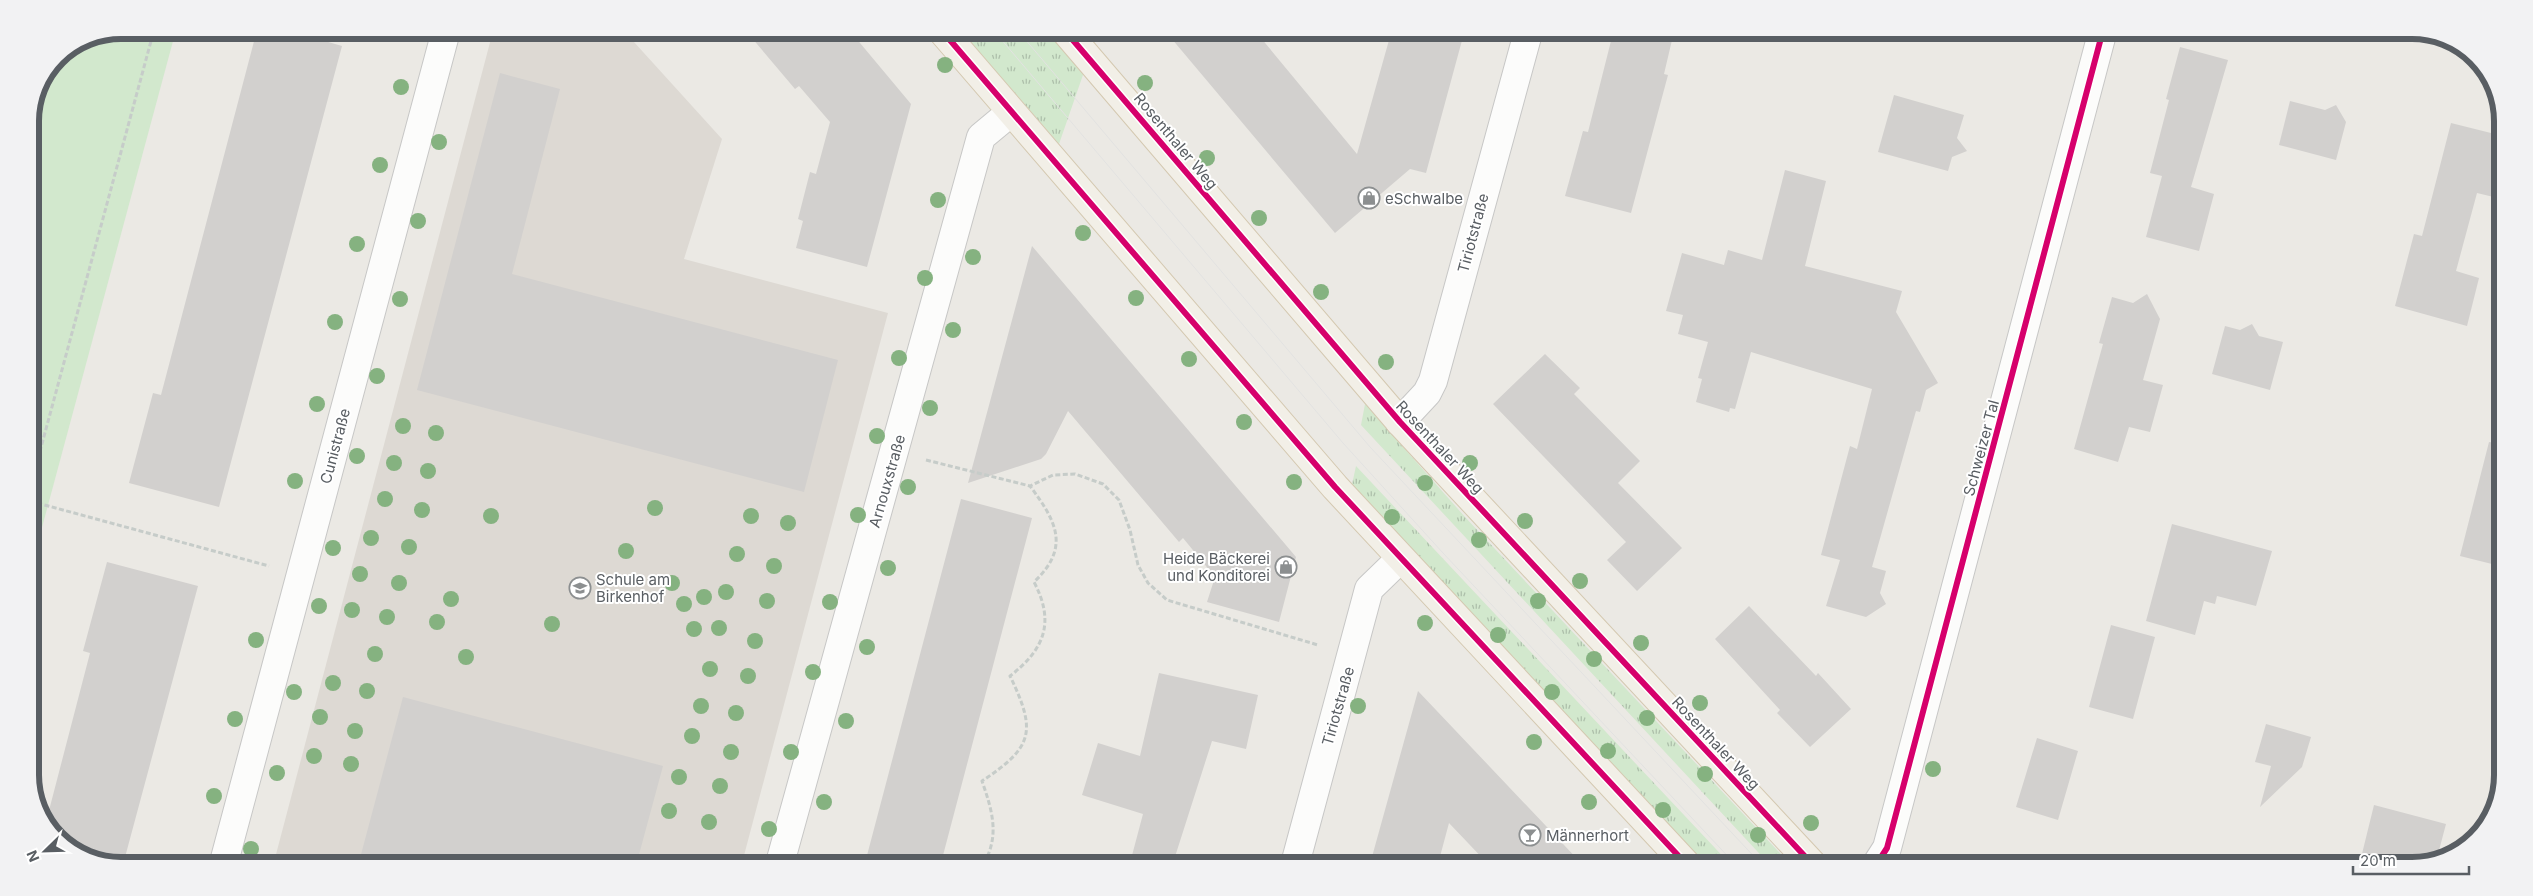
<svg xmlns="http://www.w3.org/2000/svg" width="2533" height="896" font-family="Inter,sans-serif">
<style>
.education{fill:#ddd9d3}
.grass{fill:url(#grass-tufts)}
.green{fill:#d2e8cd}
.building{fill:#d2d0ce}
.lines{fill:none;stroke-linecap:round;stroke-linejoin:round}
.minor-casing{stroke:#c7c7c6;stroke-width:30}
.major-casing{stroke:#d4c8b0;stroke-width:30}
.path{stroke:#c6ccc9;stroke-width:3;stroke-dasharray:5 2.5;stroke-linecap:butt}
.minor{stroke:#fcfcfb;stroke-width:28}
.major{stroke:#f2efe7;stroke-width:28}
.tram{stroke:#e2e2e1;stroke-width:1}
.cycleway-casing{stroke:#fff;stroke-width:9}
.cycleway{stroke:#d6006c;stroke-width:6}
.tree{fill:#85b280}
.labels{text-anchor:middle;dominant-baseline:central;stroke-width:4;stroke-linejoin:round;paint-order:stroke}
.street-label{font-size:15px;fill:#595e63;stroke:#fff}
.poi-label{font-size:15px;fill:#595e63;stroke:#fff;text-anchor:start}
.rim{fill:none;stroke:#595e63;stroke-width:6}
</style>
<defs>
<pattern id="grass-tufts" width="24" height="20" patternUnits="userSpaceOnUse" patternTransform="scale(1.25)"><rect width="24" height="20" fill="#d2e8cd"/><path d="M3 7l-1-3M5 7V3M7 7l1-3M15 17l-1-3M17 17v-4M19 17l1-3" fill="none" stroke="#adbfaa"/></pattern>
</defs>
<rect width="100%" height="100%" fill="#ebe9e4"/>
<path class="education" d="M493,31H624L722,139L684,259L888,313L742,863L274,862Z"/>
<path class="grass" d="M962,32H1049L1084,72L1059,144Z
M1365,404L1465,517L1791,865H1770L1361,425Z
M1356,466L1731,865H1704L1443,590L1351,489Z"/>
<path class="green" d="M121,30H176L30,572V115L57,56L86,37Z"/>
<path class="building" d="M257,30H287L342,46L219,507L129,483L153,393L161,395Z
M746,31H850L911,104L867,267L796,248L803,221L798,219L810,172L816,174L830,122L799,86L795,89Z
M1166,32H1256L1357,154L1391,33H1464L1426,173L1410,169L1335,233Z
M1613,33H1647L1672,40L1664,74L1668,75L1631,213L1565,196L1583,131L1588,132Z
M2180,47L2228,60L2191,187L2214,194L2199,251L2146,237L2162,176L2150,173L2169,100L2166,99Z
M500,73L560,89L512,274L838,360L804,492L417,390Z
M1894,95L1964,115L1957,138L1967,151L1952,157L1948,171L1878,152Z
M2290,101L2325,110L2336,105L2346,122L2336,160L2279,145Z
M2451,123L2503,136L2502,199L2477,193L2456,271L2479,278L2467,326L2395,306L2414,234L2422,236Z
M1785,170L1826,181L1805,266L1902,291L1896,312L1938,383L1926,390L1920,412L1916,411L1872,567L1886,571L1880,593L1886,604L1866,617L1826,606L1840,560L1821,555L1850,446L1857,449L1872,389L1751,352L1735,409L1730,408L1729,412L1696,402L1702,379L1698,378L1708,342L1678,334L1683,315L1666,311L1682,253L1724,265L1728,250L1762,260Z
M1032,246L1296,557L1279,622L1207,602L1215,577L1183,538L1179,542L1068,411L1046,454L1041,459L968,483Z
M2147,294L2160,319L2143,380L2163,385L2150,432L2129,427L2118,462L2074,449L2103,344L2099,343L2112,297L2133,303Z
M2252,324L2259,336L2283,342L2270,390L2212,374L2225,326L2240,330Z
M1545,354L1580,388L1574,394L1640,461L1618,483L1682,548L1637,591L1607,560L1626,542L1493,404Z
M2489,442L2501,444L2500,566L2460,556Z
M961,499L1032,518L941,863H865Z
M2172,524L2272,551L2256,606L2217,596L2215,604L2204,601L2195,635L2146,621Z
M107,562L198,586L124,861H92L49,831L46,822L90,653L83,651Z
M1749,606L1816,676L1818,673L1851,709L1810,747L1777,713L1780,710L1715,639Z
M2111,625L2155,637L2133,719L2089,707Z
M1159,673L1258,695L1246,749L1212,741L1173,863H1130L1143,814L1082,795L1098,743L1140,756Z
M1418,691L1582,864H1488L1449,823L1438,864H1370Z
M403,697L663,766L637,862H359Z
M2266,724L2311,737L2302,767L2260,807L2271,766L2255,762Z
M2037,738L2078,751L2058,820L2016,807Z
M2374,805L2446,824L2437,858L2413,866H2359Z"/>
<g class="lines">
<g class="minor-casing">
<path id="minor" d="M1400,422L1427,393L1433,381L1528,33
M224,862L446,31
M780,863L981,137L1011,112
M1295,864L1369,589L1400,559
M1876,865L1887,848L2102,34"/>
</g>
<g class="major-casing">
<path id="major" d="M943,32L1335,487L1687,865
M1066,32L1400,422L1813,865"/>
</g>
<path class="path" d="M926,460L1030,486L1053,475L1075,474L1103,484L1119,500L1130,530L1138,565L1148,583L1167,600L1318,645
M30,488L154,30
M30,501L269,566
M984,863C1000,835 992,810 982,781C1033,747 1037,732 1010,676C1045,649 1055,622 1034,582C1071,547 1056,521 1030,486"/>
<use href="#minor" class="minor"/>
<use href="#major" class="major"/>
<path class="tram" d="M995,32L1343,443L1443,553L1736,865
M1019,32L1370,447L1762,865"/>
<g class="cycleway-casing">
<path id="cycleway" d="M943,32L1335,487L1687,865
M1066,32L1400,422L1813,865
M1876,865L1887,848L2102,34"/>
</g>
<use href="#cycleway" class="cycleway"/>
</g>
<g class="tree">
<circle cx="945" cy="65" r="8"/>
<circle cx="1145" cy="83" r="8"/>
<circle cx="401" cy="87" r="8"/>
<circle cx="439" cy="142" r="8"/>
<circle cx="1207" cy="158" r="8"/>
<circle cx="380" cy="165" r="8"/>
<circle cx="938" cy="200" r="8"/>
<circle cx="1259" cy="218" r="8"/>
<circle cx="418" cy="221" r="8"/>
<circle cx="1083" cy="233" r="8"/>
<circle cx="357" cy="244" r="8"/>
<circle cx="973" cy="257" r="8"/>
<circle cx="925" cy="278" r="8"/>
<circle cx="1321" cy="292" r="8"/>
<circle cx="1136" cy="298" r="8"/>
<circle cx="400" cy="299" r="8"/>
<circle cx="335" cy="322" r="8"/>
<circle cx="953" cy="330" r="8"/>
<circle cx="899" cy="358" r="8"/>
<circle cx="1189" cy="359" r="8"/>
<circle cx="1386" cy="362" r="8"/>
<circle cx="377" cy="376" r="8"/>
<circle cx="317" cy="404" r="8"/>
<circle cx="930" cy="408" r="8"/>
<circle cx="1244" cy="422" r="8"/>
<circle cx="403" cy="426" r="8"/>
<circle cx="436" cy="433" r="8"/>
<circle cx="877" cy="436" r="8"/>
<circle cx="357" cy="456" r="8"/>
<circle cx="394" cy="463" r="8"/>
<circle cx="1470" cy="463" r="8"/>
<circle cx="428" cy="471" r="8"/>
<circle cx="295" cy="481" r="8"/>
<circle cx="1294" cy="482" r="8"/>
<circle cx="1425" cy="483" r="8"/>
<circle cx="908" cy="487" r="8"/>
<circle cx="385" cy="499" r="8"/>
<circle cx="655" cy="508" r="8"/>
<circle cx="422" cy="510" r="8"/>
<circle cx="858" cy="515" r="8"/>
<circle cx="491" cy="516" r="8"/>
<circle cx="751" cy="516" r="8"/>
<circle cx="1392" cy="517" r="8"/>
<circle cx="1525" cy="521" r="8"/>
<circle cx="788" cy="523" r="8"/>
<circle cx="371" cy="538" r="8"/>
<circle cx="1479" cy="540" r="8"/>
<circle cx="409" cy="547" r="8"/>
<circle cx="333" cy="548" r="8"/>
<circle cx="626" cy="551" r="8"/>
<circle cx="737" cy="554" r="8"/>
<circle cx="774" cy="566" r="8"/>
<circle cx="888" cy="568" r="8"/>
<circle cx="360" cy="574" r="8"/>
<circle cx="1580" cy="581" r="8"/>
<circle cx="399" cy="583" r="8"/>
<circle cx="672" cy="583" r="8"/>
<circle cx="726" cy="592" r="8"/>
<circle cx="704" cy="597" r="8"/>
<circle cx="451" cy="599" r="8"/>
<circle cx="767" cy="601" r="8"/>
<circle cx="1538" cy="601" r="8"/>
<circle cx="830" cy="602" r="8"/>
<circle cx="684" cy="604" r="8"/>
<circle cx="319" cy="606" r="8"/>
<circle cx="352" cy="610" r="8"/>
<circle cx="387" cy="617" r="8"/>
<circle cx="437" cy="622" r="8"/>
<circle cx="1425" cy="623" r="8"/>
<circle cx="552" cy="624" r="8"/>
<circle cx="719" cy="628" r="8"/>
<circle cx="694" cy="629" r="8"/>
<circle cx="1498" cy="635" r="8"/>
<circle cx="256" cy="640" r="8"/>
<circle cx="755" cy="641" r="8"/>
<circle cx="1641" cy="643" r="8"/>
<circle cx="867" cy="647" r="8"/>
<circle cx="375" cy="654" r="8"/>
<circle cx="466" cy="657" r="8"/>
<circle cx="1594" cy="659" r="8"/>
<circle cx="710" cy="669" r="8"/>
<circle cx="813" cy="672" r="8"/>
<circle cx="748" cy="676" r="8"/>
<circle cx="333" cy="683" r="8"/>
<circle cx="367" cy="691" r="8"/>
<circle cx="294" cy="692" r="8"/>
<circle cx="1552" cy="692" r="8"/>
<circle cx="1700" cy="703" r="8"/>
<circle cx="701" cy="706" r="8"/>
<circle cx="1358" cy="706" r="8"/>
<circle cx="736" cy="713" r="8"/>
<circle cx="320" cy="717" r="8"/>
<circle cx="1647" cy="718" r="8"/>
<circle cx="235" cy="719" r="8"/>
<circle cx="846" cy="721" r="8"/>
<circle cx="355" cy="731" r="8"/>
<circle cx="692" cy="736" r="8"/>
<circle cx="1534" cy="742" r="8"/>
<circle cx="1608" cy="751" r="8"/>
<circle cx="731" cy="752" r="8"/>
<circle cx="791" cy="752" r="8"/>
<circle cx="314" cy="756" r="8"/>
<circle cx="351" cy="764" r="8"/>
<circle cx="1933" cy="769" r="8"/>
<circle cx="277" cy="773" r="8"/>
<circle cx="1705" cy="774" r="8"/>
<circle cx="679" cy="777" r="8"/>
<circle cx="720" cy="786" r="8"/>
<circle cx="214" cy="796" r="8"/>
<circle cx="824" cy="802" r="8"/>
<circle cx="1589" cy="802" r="8"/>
<circle cx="1663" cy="810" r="8"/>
<circle cx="669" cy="811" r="8"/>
<circle cx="709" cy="822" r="8"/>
<circle cx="1811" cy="823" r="8"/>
<circle cx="769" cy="829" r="8"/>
<circle cx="1758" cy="835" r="8"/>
<circle cx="251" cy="849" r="8"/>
</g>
<defs>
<g id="shop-ring" transform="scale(1.125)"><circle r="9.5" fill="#fff" stroke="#8c8f90" stroke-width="1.5"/><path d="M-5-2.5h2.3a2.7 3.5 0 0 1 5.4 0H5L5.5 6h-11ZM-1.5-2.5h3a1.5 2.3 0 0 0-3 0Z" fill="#8c8f90"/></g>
<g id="school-ring" transform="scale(1.125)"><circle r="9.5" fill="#fff" stroke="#8c8f90" stroke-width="1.5"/><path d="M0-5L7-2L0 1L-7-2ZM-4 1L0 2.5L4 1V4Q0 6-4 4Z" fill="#8c8f90"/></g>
<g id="bar-ring" transform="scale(1.125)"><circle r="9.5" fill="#fff" stroke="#8c8f90" stroke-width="1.5"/><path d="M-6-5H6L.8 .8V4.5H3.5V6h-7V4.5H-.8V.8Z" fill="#8c8f90"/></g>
</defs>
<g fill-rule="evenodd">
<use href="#shop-ring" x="1369" y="198"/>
<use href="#shop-ring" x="1286" y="567"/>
<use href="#school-ring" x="580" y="588"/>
<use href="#bar-ring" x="1530" y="835"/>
</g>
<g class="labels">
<g class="street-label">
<text transform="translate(1176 141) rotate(50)">Rosenthaler Weg</text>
<text transform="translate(1473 233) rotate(-75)">Tiriotstraße</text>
<text transform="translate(335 446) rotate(-75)">Cunistraße</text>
<text transform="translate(1440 447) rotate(47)">Rosenthaler Weg</text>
<text transform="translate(1981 448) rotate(-75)">Schweizer Tal</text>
<text transform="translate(887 481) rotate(-74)">Arnouxstraße</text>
<text transform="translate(1338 706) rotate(-74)">Tiriotstraße</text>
<text transform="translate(1716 743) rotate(47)">Rosenthaler Weg</text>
</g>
<g class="poi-label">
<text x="1385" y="198">eSchwalbe</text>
<text x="1270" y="558" text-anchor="end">Heide Bäckerei<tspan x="1270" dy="17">und Konditorei</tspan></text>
<text x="596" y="579">Schule am<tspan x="596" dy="17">Birkenhof</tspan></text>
<text x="1546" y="835">Männerhort</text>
</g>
</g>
<path d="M0 0H2533V896H0ZM121 39H2412A82 82 0 0 1 2494 121V775A82 82 0 0 1 2412 857H121A82 82 0 0 1 39 775V121A82 82 0 0 1 121 39Z" fill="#f2f2f3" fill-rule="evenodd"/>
<path class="rim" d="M121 39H2412A82 82 0 0 1 2494 121V775A82 82 0 0 1 2412 857H121A82 82 0 0 1 39 775V121A82 82 0 0 1 121 39Z"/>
<g transform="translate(45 851) rotate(247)" stroke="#ffffff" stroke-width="4" paint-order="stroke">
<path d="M0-4L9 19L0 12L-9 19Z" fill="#595e63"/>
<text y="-8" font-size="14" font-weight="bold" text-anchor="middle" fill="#595e63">N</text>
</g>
<path d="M2353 866v8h116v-8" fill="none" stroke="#595e63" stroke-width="2.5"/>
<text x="2360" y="866" font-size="15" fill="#595e63" stroke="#ffffff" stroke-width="4" paint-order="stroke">20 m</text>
</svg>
